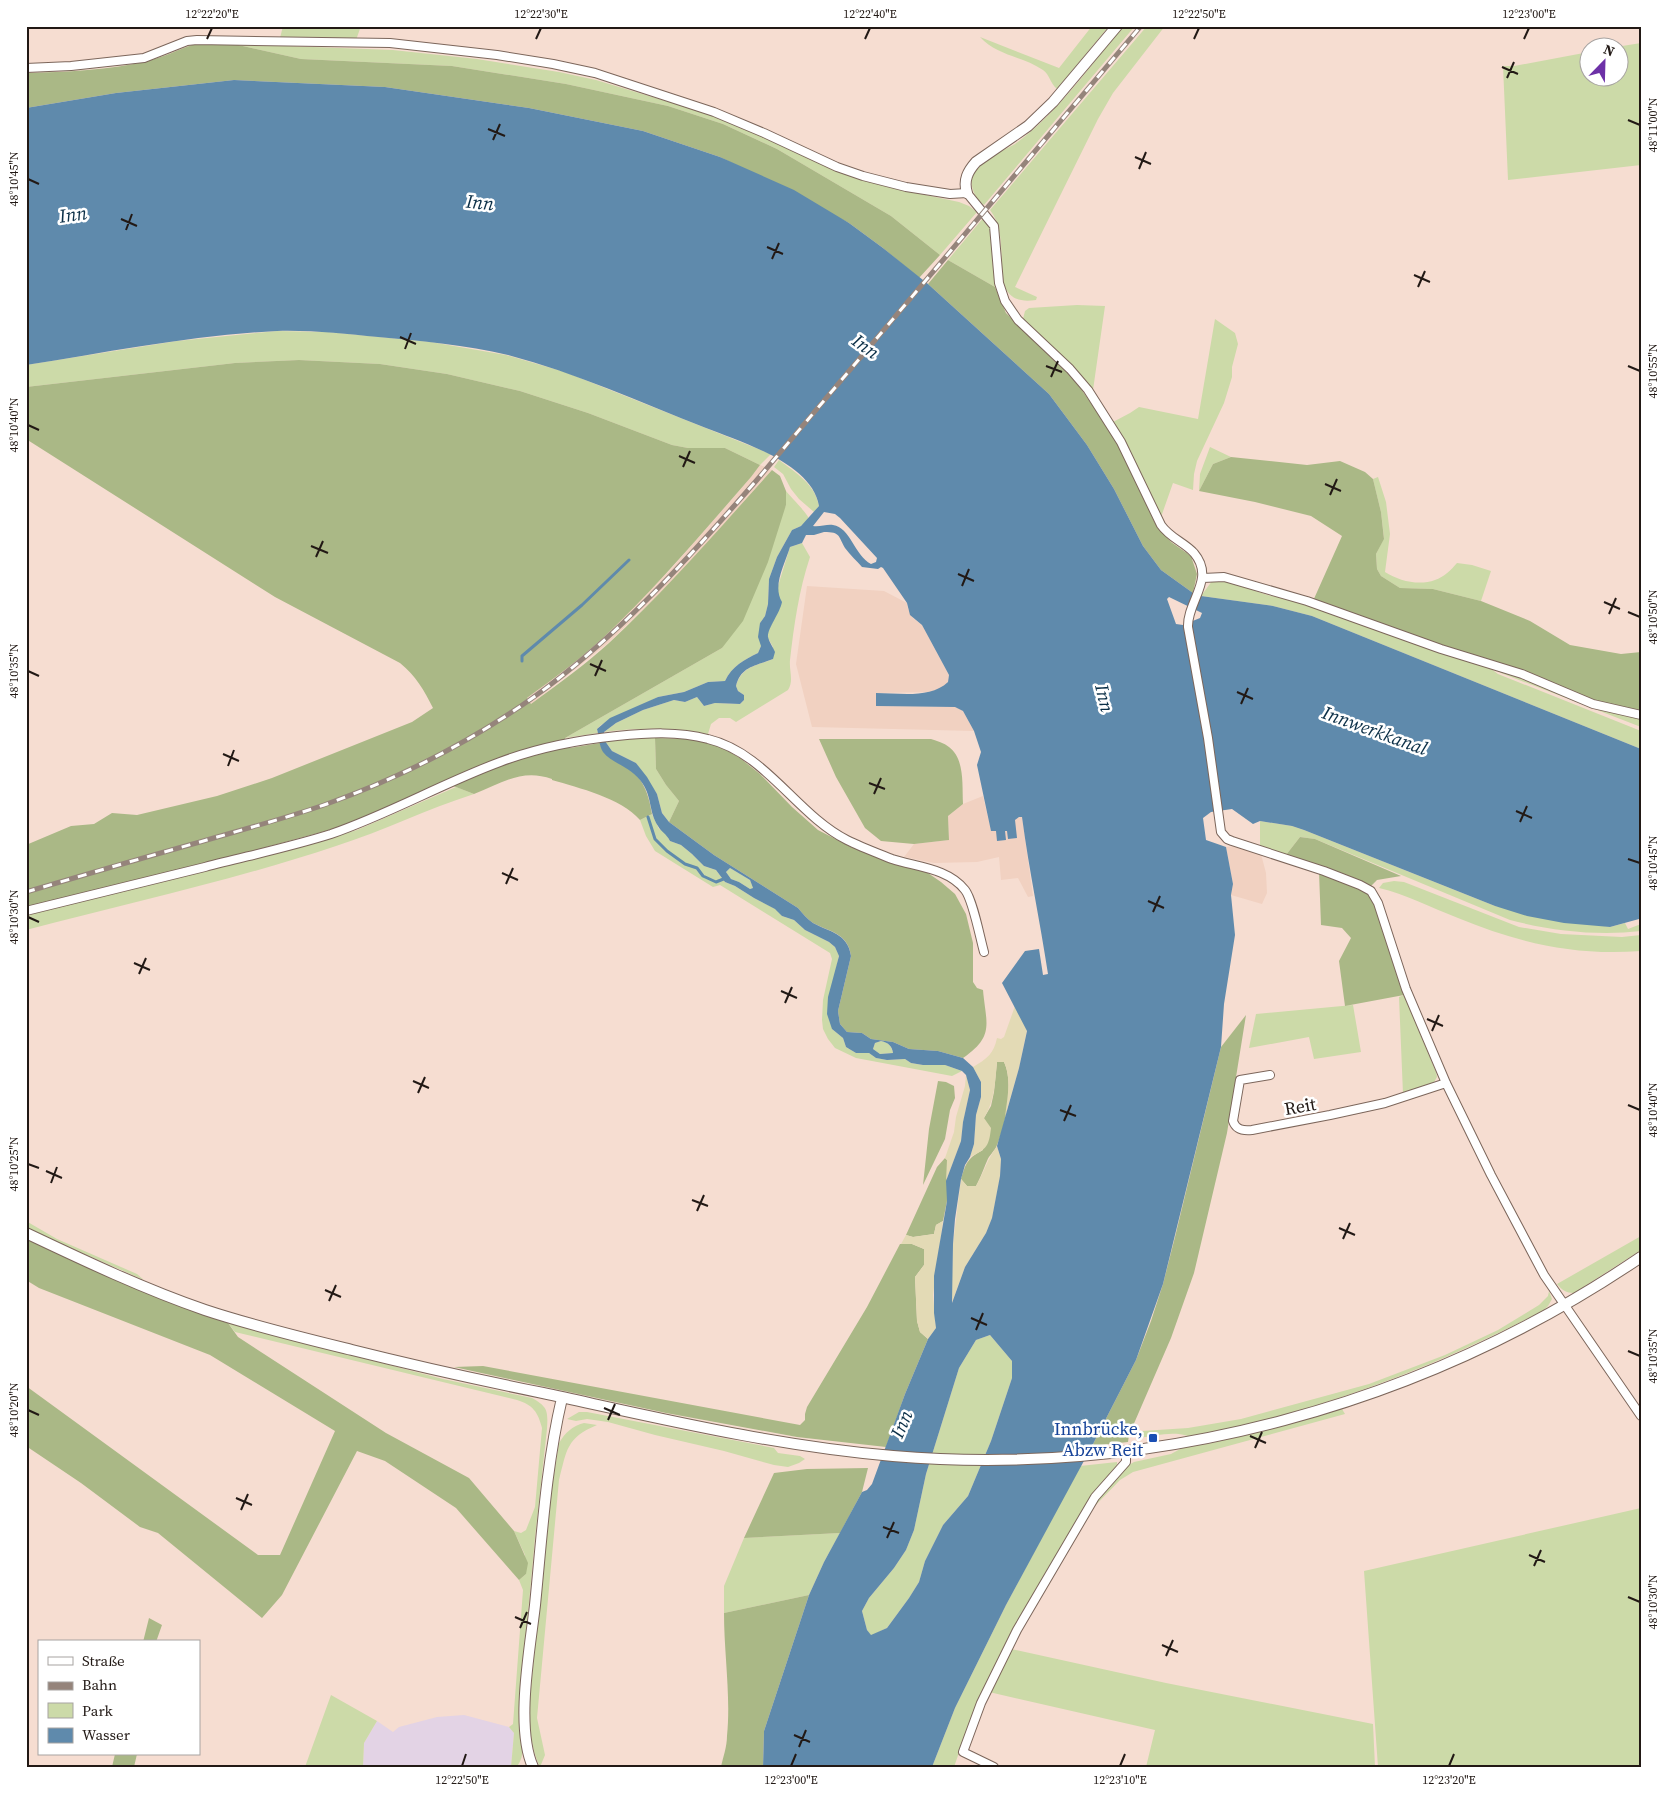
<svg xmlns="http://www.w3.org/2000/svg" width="1667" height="1793" font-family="'Source Serif 4',serif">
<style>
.commercial{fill:#e3d3e5}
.built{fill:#f1d1c1}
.green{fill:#ccdaa8}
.forest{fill:#aab886}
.sand{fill:#e3dab5}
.water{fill:#5f8aac;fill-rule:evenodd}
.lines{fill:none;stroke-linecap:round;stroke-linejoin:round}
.stream{stroke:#5f8aac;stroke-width:3}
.minor-casing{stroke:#7c665b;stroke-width:10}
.tertiary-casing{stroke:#7c665b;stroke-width:12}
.minor{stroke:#fff;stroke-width:8}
.tertiary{stroke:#fff;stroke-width:10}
.rail-casing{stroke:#95847b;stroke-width:5}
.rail{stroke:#fff;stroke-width:3;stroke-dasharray:9;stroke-linecap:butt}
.ticks{fill:none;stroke:#221915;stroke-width:2}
.transit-dot{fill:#1a4fb4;stroke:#fff;stroke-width:2}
.labels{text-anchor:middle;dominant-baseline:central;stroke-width:5;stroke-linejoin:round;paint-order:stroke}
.street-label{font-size:18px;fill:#221915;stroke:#fff}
.transit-label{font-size:18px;fill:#164399;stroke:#fff;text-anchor:end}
.water-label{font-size:19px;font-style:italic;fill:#0b2f47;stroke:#fff}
.neatline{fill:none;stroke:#221915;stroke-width:2}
.ticks-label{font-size:12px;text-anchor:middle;fill:#221915}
</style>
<rect width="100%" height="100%" fill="#f6ddd1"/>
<path class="commercial" d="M464,1715L509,1727L514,1733L511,1767H363L364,1743L377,1721L393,1732L399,1727L437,1717Z"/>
<path class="built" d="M760,465L772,470L679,575L608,643L531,704L527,698L564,670L602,639L671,569L751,477Z
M807,586L884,591L907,603L908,609L913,618L922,625L949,675L948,682L941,689L931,692L876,693V706L956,707L963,711L974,731L812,727L796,664Z
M983,796L991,830L1007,831L1015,825V819L1022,816L1033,896L1028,897L1018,878L1001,880L999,857L977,862L934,863L904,857L914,844L949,840L948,816L963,804Z
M1236,846L1261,854L1266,873L1267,893L1262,904L1231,895L1233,884L1226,847Z"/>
<path class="green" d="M283,26H361L356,40L280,38Z
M1092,26H1109L1057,89C1050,83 1050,75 1043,70C1023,56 997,56 980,37L1059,68Z
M1123,26H1135L984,205C973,197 967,181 976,168C985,156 1002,152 1015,144C1022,139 1029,133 1036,127C1068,98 1095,60 1123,26Z
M1147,26H1165L1113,93L1098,119L1015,287L1037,297L1036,300C1021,302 1010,300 1004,285C999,261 1006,230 990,210Z
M1641,43V165L1508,180L1503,66H1514L1589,52L1590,78H1620V48L1616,47Z
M234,44L393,50L477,59L559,72L596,80L712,115L850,175L902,190L959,202L969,206L977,212L940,255L891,216L777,149L723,124L668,106L566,84L452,66L301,59Z
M984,217L989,224L991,231L995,287L948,260Z
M1077,305L1105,306L1093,390L1069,363L1026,324L1023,319L1025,311L1029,308Z
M1215,319L1235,333L1238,344L1232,367V377L1224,403L1197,461L1194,474L1193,490L1173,483L1161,517L1125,441L1113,422L1130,413L1139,407L1198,419Z
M277,331L328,332L431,342L506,355L565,372L771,454L760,465L725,448H688L672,445L588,413L520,391L447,374L380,364L299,360L235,363L26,387V365L177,341Z
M1210,447L1231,457L1213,464L1199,491L1200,474Z
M779,460C796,473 815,484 819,506L814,512L799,499L791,489L783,474L774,467Z
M1378,477L1386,502L1390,534L1385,572C1399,581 1419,586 1435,580C1444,577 1451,570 1457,563L1472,565L1491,571L1481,601L1433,589L1400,588L1381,576L1377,569L1376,554L1384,538L1381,512L1373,479Z
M786,491C791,497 807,513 809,519L801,526L792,530L777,557L769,579L768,604L765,616L760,623L761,646L758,653C744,660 732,666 725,681L708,682L684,692L658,697L601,725L597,729L598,733L565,738L722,648L786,505Z
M802,543L810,557C799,590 794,625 790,660C789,671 794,681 788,690L736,722L730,718H719L711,724L708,734C673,727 639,728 604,732L616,723L643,710L674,700L685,702L697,697L704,706L715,703L740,704L744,700V695L738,691L736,686C742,666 756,666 773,659V647L768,638V632L772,623L778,595V586L790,547Z
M1220,580C1243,582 1265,599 1284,597L1486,665L1498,674L1641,731V749L1312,616L1273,606L1201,596L1212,581Z
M1493,667L1641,716V727L1501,673Z
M626,738H655L656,769L666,785L679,801L669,822L662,813L657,794L636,763L612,751L605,741Z
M456,787L474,794C427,809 383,831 336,846C234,880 130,903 26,930V914L309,844L357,830Z
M652,814L659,829L665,832L670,841L681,845L692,854L704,866L716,870L725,882L735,886L754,898L776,909L782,916L794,920L805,930L829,942L835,947L839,955L835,974L832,1029L843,1038L846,1047L856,1053H869L876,1058L887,1060L905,1059L911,1063L923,1065H945L962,1071L952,1076L856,1058L835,1048L828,1039L823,1029L822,1020L823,1000L832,959L830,953L720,885L713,887L655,851L646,836L640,820Z
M1260,821L1292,826L1304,830L1495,906L1610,927L1625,923L1628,929L1641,924V931C1598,936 1552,931 1510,920L1315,839L1300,837L1286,855L1260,847Z
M730,868L750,880L753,888L750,889L739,882L731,879L726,872Z
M1394,881L1404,882L1519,927L1561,934L1622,937L1641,935V951C1574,956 1519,943 1458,918C1432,908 1405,894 1379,888L1383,883Z
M1404,995L1436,1072L1437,1077L1433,1084L1403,1094L1399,997Z
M1353,1005L1361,1052L1314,1059L1309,1037L1249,1048L1256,1014Z
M881,1041C889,1043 891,1045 893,1053L880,1054L873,1049L875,1043Z
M26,1221L57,1239L137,1274L144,1280L57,1242L26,1227Z
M1641,1236V1250L1574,1293C1566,1293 1562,1290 1557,1284Z
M1549,1291L1552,1299L1548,1306L1544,1310C1432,1368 1313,1415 1188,1436C1172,1431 1155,1436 1139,1438L1142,1431L1188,1428L1241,1419L1369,1384L1445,1355L1498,1330L1539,1305L1548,1296Z
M228,1323L443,1379L532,1398C548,1407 548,1411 547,1429L535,1538L519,1710C520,1718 520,1726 520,1734C522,1747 525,1754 518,1765L511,1767L514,1733L509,1727L513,1724L523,1590L519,1580L526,1574L525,1555L514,1531L521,1533L526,1530L535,1507L542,1428C538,1412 533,1405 517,1400L235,1332Z
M990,1335L1012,1361V1378L991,1441L968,1496L943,1525L925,1561L919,1582L909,1598L887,1628L871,1636L867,1630L862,1611L869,1598L894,1568L906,1550L914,1530L926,1474L959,1368L976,1340Z
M1342,1409L1345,1414L1133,1472L1120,1480L1091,1510L1099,1494L1122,1469L1134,1462L1171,1454L1182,1448L1212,1443L1276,1428Z
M579,1412H587L774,1448L778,1453L800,1456L805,1459L799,1463L788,1467L774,1465L724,1451L655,1435L608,1422L587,1419L576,1421L567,1419Z
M584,1423L597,1425C566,1438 567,1450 559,1480L537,1718L545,1755L540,1767C531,1749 530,1729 529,1709L548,1513L559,1443C565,1433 572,1426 584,1423Z
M1117,1462V1465L1090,1499L1066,1539L963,1741L954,1767H932L955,1708L1006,1605L1080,1466Z
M1641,1508V1766L1378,1767L1364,1571Z
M840,1533L824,1562L809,1595L724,1613V1586L744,1538Z
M1011,1649L1166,1683L1373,1724L1375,1767H1146L1155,1730L989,1692Z
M331,1695L377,1721L364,1743L363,1767H305Z"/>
<path class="forest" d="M195,44H234L301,59L452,66L566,84L668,106L723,124L777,149L891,216L940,255L919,278L883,248L849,223L720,157L643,131L529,108L385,87L234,80L116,93L26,108V73C64,72 111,70 148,61C164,57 179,49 195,44Z
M948,260L995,287L1006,313L1074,379L1114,436L1155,523L1171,542L1191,556L1197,574L1193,593L1161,570L1143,546L1114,489L1087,445L1049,394L928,284Z
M299,360L380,364L447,374L520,391L588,413L672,445L688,448H725L760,465L751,477C703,532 656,588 603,638C579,660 553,679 527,698L531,704C558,684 585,665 609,643C667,589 719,529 772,470L780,476L786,491V505L768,562L743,621L722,648L565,738L570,748L600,743C604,757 613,759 625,766C643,776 649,795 652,814L640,820C621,798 579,788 552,780V779C522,768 502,783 474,794L443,782L386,810L340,827L238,855L26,907V845L71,826L94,824L112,813L137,815L217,796L272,778L412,722L433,708C424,690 416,676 400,663L275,597L26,439V387L235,363Z
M1231,457L1307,465L1340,461L1365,472L1373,479L1381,512L1384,539L1376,554L1377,569L1381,576L1400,588L1433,589L1481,601L1530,621L1570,645L1621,654L1641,652V713L1610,707L1313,601L1342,536L1311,516L1255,502L1199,491L1213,464Z
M655,738L692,739L719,746L740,758L760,774L792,807L818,830L851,847L899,865L925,871L941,882L955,894L966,914L973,943V982L977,988L983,990C986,1024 995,1036 963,1058L938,1051L909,1049L893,1042L871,1039L862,1033L847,1032L840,1024L838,1011L851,956C848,933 830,932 813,923C807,919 803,914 798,908L714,855L669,822L679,801L666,785L656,769Z
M819,739H931C937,741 944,743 949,747C965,759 962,785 963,804L948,816L949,840L914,844L881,841L865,828L836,777Z
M1300,837L1315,839L1401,876L1377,880L1371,886L1286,855Z
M1319,872L1365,891L1373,899L1404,995L1345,1006L1339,961L1351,938L1342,928L1321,925Z
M1246,1015L1227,1133L1194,1273L1171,1338L1129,1435L1128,1442L1092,1446L1136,1360L1151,1321L1163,1284L1175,1237L1221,1047Z
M997,1062H1004C1014,1083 1006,1124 997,1145C995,1151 989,1155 987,1161C983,1170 981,1177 976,1186H967L961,1179C966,1162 968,1158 983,1150L984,1118L991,1106L994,1092Z
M938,1081L946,1082L954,1086L955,1098L950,1110L945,1139L923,1185L929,1129Z
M945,1158L947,1160V1201L943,1221L936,1225L934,1234L913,1237L906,1235L937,1167Z
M26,1239L127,1285L228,1323L238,1337L386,1433L469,1478L514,1531L528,1563L526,1574L519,1580L456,1508L385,1461L357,1451L282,1595L262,1618L158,1533L140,1527L81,1483L26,1446V1386L258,1555H280L335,1431L210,1355L39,1288L26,1280Z
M900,1244H912L924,1249V1265L915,1277L917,1321L920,1332L928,1339L905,1394L886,1447L797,1437L666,1413L454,1367L483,1366L800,1425L805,1420V1414L807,1407L867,1307Z
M868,1468L862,1492L840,1533L744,1538L774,1473L807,1469Z
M809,1595L764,1731L763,1767H721C723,1757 727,1747 727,1736C731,1696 724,1654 724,1613Z
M149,1618L162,1625L156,1642H143Z
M115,1754H137L134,1767H112Z"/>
<path class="sand" d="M1015,1006L1027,1030L1019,1068L1005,1117C1007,1099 1012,1079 1004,1062H997C995,1082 995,1100 984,1118L991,1128C989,1146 987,1149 970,1157L974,1144L976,1115L981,1097V1082L973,1067C987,1059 994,1053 997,1038L1001,1039L1004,1037Z
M966,1075L970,1090L963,1122L961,1141L946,1181L947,1160L945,1158L954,1132L956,1117L965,1086Z
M997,1146L1001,1159L1000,1177L992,1218L986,1233L965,1267L951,1305L953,1244L961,1179L967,1186H976C984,1172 987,1160 997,1146Z
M943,1221L933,1295L936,1328L928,1339L920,1332L917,1321L915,1277L924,1265V1249L912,1244H901L906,1235L913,1237L934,1234L936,1225Z"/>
<path class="water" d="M234,80L385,87L529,108L643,131L720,157L794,190L849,223L883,248L928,284L1049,394L1087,445L1114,489L1143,546L1161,570L1193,593L1201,596L1273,606L1312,616L1641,749V924L1639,919L1610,927L1564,923L1527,916L1495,906L1304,830L1292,826L1260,821L1253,824L1232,809L1211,812L1203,818L1206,840L1226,847L1233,884L1231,895L1235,935L1224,1004L1221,1047L1163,1284L1136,1360L1092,1446L1006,1605L955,1708L932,1767H763L764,1731L809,1595L824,1562L862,1492L867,1490L872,1484L905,1394L928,1339L936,1328L934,1313V1276L947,1201L946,1181L961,1141L963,1122L970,1090L966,1075L962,1071L945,1065H923L911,1063L905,1059L887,1060L876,1058L869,1053H856L846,1047L843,1038L832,1029L827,1014L828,997L839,956L835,947L829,942L805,930L794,920L782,916L775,909L754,898L735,886L725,882L716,870L704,866L692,854L681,845L670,841C666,833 661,832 658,826C648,811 653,796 640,780C629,766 611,763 603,752C599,746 599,736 597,729L610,718L658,697L684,692L708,682L725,681C732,666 744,660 758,653L761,646L758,637L760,623L765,616L768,604L769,579L777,557L792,530L801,526L819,506C812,463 741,442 706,428C640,402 576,373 508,355C466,345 421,341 378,337C345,334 311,330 277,331C193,335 109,352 26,365V108L116,93ZM824,512L835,514L840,518L877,558L876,562L871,564C855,556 850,527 833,525C827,524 820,527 813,526ZM824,532C841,532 838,536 845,548C850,555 857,561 862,567L878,569L881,567L883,568L907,603L910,615L922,625L949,675L948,682C930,699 899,693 876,693V706L955,707L963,711L974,731L981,752L977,765L991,831H996L997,841L1006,840L1005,831H1007L1008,839L1017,838L1015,820L1019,817H1022C1029,870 1040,921 1048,974L1043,975L1039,949L1025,951L1002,983L1027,1031L1019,1068L997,1146L1001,1159L1000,1176L992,1218L986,1233L965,1267L952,1303L953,1244L955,1219L961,1179L965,1165L970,1157L974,1144L976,1115L981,1097V1082L973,1067L963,1058L938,1051L909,1049L893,1042L871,1039L862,1033L847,1032L840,1024L838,1011L851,956C848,933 829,932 813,923C807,919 803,914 798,908L714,855L669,822L662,813L657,794L647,777L636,763L612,751L605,741L604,732L616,723L643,710L674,700L685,702L697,697L704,706L715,703L740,704L744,700V695L738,691L736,686C741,666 756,666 773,659L775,652C773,647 769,642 768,637C767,629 780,613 782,602C772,586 785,564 790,547L802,543L806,535H814ZM1169,597L1202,613L1200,618L1183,625L1176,624L1167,599ZM730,868L750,880L753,888L750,889L739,882L731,879L726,872ZM881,1041C889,1043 892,1046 893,1053L880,1054L873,1049L875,1043ZM990,1335L1012,1361V1378L991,1441L968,1496L943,1525L925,1561L919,1582L909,1598L887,1628L871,1635L867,1630L862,1611L869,1598L894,1568L906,1550L914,1530L926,1474L959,1368L976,1340Z"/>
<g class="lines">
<path class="stream" d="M522,661V656L582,605L629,560
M648,817L655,839L667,851L685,864L697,868L703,876L716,882L726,878
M26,1436H27"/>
<g class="minor-casing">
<path id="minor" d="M26,68L71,66L144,58L187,41L197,40L390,43L497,55L553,64L595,73L714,112L764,133L837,167L863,176L906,187L950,194L967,193L994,226L999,283L1005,301L1018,320L1070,369L1088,390L1121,442L1161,525C1170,538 1184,542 1194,553C1216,579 1187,601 1188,627L1208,738L1221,832L1227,839L1232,841L1324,871L1360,885L1371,891L1378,903L1406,989L1446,1083L1491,1175L1544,1275L1641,1416
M1203,578L1224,577L1307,601L1441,649L1522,674L1593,704L1641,715
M26,911C86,896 146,881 205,867C247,856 290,847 331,834C389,814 443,783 500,762C537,748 578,740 617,736C647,733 678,731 708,739C766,753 796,814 847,840C861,847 877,853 892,859C916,867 948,868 965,890C973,900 980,938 984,952
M1270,1075L1240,1080L1233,1121C1236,1130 1243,1131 1252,1130L1330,1115L1385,1103L1446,1083
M994,1767L963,1752L981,1703L1017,1630L1095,1497L1126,1462V1452"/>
</g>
<g class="tertiary-casing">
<path id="tertiary" d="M967,193C963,180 968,171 976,162L1028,126L1053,102L1117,26
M26,1233C85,1261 144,1289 205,1310C253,1326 303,1338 352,1350C416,1366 479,1380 543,1393C659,1418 774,1446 893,1456C1156,1478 1423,1405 1641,1257
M533,1767C515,1727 530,1649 535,1605C542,1535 546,1466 562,1398"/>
</g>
<use href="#minor" class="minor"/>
<use href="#tertiary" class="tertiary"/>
<g class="rail-casing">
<path id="rail" d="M26,892C84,875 142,858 200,842C241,830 283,819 324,805C397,779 467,744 531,699C617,638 687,560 756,481L1141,26"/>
</g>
<use href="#rail" class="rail"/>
</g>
<path class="ticks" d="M207,39L212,28M536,39L541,28M865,39L870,28M1194,39L1199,28M1524,39L1529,28M1502,67L1518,74M1507,78L1514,62M1628,120L1640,125M488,129L505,136M493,140L500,124M1135,157L1151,164M1139,169L1146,152M28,179L39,184M121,219L137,226M126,230L132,214M767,247L783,254M772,259L779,243M1414,275L1430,282M1418,287L1425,271M400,337L416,344M405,349L411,333M1046,366L1062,372M1628,366L1640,371M1051,377L1058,361M28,425L39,430M679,456L695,463M683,467L690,451M1325,484L1341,491M1330,495L1337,479M311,546L328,553M316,557L323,541M958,574L974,581M962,586L969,569M1604,602L1620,609M1628,612L1640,617M1609,614L1616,598M590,664L606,671M28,671L39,676M595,676L602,660M1237,692L1253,699M1241,704L1248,688M223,754L239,761M228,766L234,750M869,783L885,789M874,794L881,778M1516,811L1532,818M1520,822L1527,806M1628,859L1640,863M502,873L518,880M506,884L513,868M1148,901L1164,908M1153,912L1160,896M28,917L39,922M134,963L150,970M139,974L146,958M781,991L797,998M785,1003L792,987M1427,1019L1443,1026M1432,1031L1439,1015M413,1081L429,1088M418,1093L425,1077M1628,1105L1640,1110M1060,1110L1076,1116M1064,1121L1071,1105M28,1164L39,1168M46,1171L62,1178M51,1183L57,1167M692,1200L708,1206M697,1211L704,1195M1339,1228L1355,1235M1343,1239L1350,1223M325,1290L341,1297M329,1301L336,1285M971,1318L987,1325M976,1330L983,1313M1628,1351L1640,1356M604,1408L620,1415M28,1410L39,1415M608,1420L615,1404M1250,1436L1266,1443M1255,1448L1262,1432M236,1498L252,1505M241,1510L248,1494M883,1527L899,1533M887,1538L894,1522M1529,1555L1545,1562M1534,1566L1541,1550M1628,1597L1640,1602M515,1617L531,1624M520,1628L527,1612M1162,1645L1178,1652M1166,1656L1173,1640M794,1735L810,1742M799,1747L806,1730M462,1766L466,1754M791,1766L796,1754M1120,1766L1125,1754M1449,1766L1454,1754"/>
<rect class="transit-dot" x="1148" y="1433" width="10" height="10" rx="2.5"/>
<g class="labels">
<g class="street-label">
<text transform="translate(1300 1106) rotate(-10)">Reit</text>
</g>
<g class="transit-label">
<text x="1143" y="1428">Innbrücke,<tspan x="1143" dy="21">Abzw Reit</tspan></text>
</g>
<g class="water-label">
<text transform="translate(480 202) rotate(6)">Inn</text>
<text transform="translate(73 214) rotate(-7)">Inn</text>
<text transform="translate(866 346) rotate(36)">Inn</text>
<text transform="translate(1105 698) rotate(77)">Inn</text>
<text transform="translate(1375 730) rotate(20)">Innwerkkanal</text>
<text transform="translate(901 1424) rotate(-67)">Inn</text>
</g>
</g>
<rect width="1667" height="1793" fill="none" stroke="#ffffff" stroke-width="55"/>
<rect x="38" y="1640" width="162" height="115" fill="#ffffff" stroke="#a7a3a1"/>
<rect x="48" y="1657" width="25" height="8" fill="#ffffff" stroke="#a7a3a1"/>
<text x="82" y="1666" font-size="15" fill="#221915">Straße</text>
<rect x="48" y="1682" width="25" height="8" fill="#95847b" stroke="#a7a3a1"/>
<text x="82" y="1690" font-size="15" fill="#221915">Bahn</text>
<rect x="48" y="1703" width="25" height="15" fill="#ccdaa8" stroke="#a7a3a1"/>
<text x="82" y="1716" font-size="15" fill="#221915">Park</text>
<rect x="48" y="1728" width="25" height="15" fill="#5f8aac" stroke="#a7a3a1"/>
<text x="82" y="1740" font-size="15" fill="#221915">Wasser</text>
<g transform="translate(1604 62) rotate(23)"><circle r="24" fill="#ffffff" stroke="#a7a3a1"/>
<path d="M0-4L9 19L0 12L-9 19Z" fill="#6d31a7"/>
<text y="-8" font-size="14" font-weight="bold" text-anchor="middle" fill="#221915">N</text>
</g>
<rect x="28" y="28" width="1612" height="1738" class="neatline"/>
<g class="ticks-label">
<text x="212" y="18">12°22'20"E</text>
<text x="541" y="18">12°22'30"E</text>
<text x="870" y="18">12°22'40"E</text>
<text x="1199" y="18">12°22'50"E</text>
<text x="1529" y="18">12°23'00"E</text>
<text transform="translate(1653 125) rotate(-90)" y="4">48°11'00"N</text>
<text transform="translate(14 179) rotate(-90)" y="4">48°10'45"N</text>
<text transform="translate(1653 371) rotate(-90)" y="4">48°10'55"N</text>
<text transform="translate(14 425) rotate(-90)" y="4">48°10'40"N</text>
<text transform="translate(1653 617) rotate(-90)" y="4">48°10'50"N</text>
<text transform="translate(14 671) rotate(-90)" y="4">48°10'35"N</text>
<text transform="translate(1653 863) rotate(-90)" y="4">48°10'45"N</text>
<text transform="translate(14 917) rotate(-90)" y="4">48°10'30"N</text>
<text transform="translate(1653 1110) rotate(-90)" y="4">48°10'40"N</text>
<text transform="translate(14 1164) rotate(-90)" y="4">48°10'25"N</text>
<text transform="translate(1653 1356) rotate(-90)" y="4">48°10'35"N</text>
<text transform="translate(14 1410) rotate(-90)" y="4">48°10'20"N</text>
<text transform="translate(1653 1602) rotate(-90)" y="4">48°10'30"N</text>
<text x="462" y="1784">12°22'50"E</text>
<text x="791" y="1784">12°23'00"E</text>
<text x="1120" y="1784">12°23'10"E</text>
<text x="1449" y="1784">12°23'20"E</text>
</g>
</svg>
